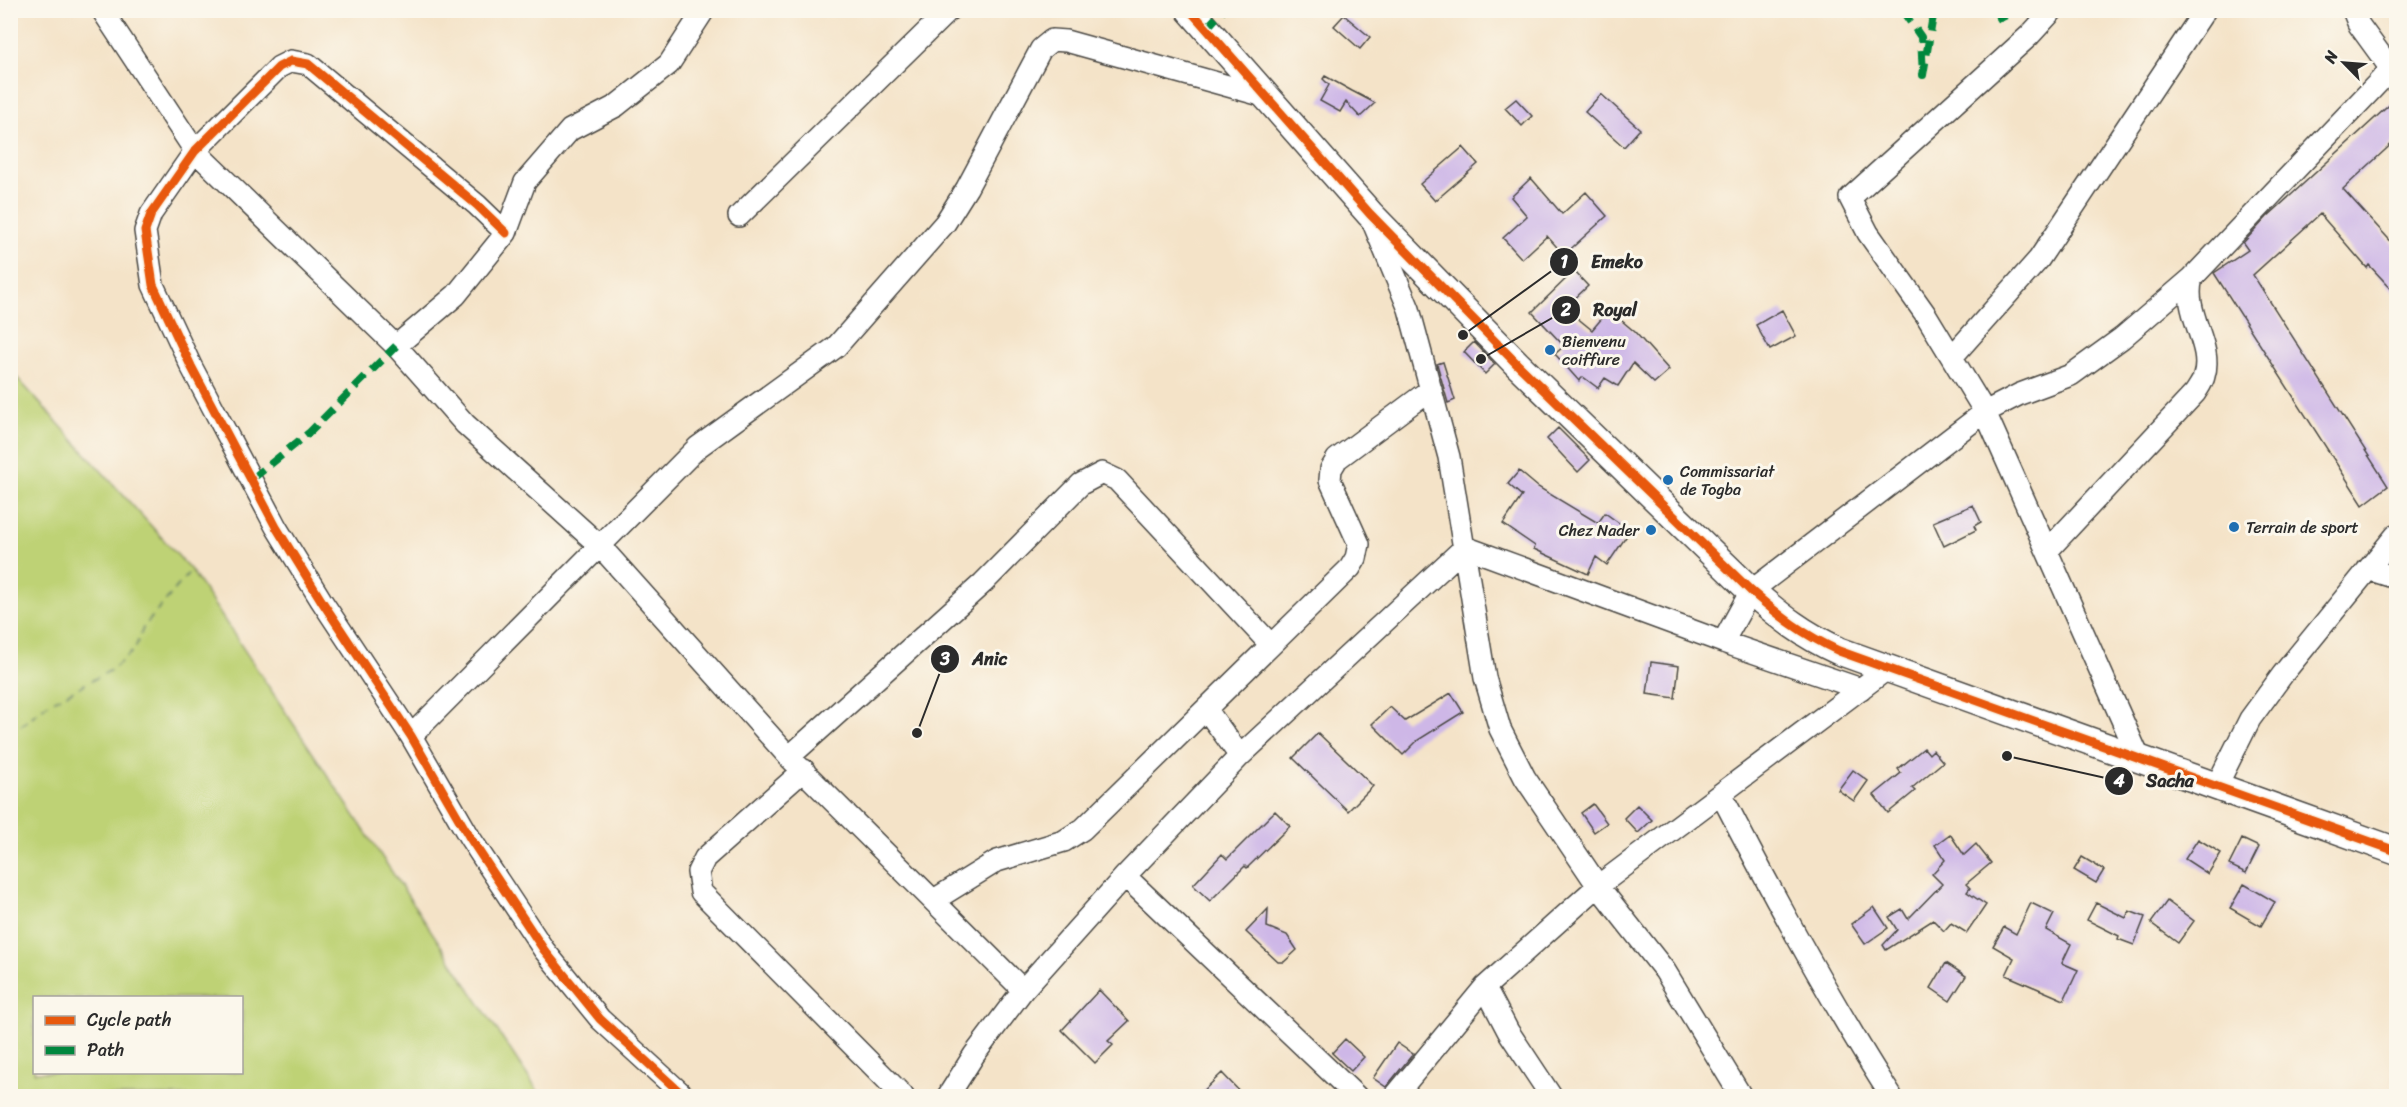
<svg xmlns="http://www.w3.org/2000/svg" width="2407" height="1107" font-family="Sriracha,sans-serif">
<style>
.green{fill:#bed275;stroke:#747e50;stroke-width:1.5;fill-rule:evenodd}
.lines{fill:none;stroke-linecap:round;stroke-linejoin:round}
.ferry{stroke:#3d5962;stroke-width:1.5;stroke-dasharray:8 6;stroke-linecap:butt}
.building{fill:#ceb7e7}
.minor-casing{stroke:#494743;stroke-width:24}
.tertiary-casing{stroke:#494743;stroke-width:30}
.minor{stroke:#fff;stroke-width:21}
.tertiary{stroke:#fff;stroke-width:27}
.quiet{stroke:#00873e;stroke-width:8;stroke-dasharray:15 8;stroke-linecap:butt}
.cycleway-casing{stroke:#fbf7ec;stroke-width:13}
.cycleway{stroke:#e8590c;stroke-width:9}
.poi-dot{fill:#1f6fb2;stroke:#fbf7ec;stroke-width:2}
.labels{text-anchor:middle;dominant-baseline:central;stroke-width:6;stroke-linejoin:round;paint-order:stroke}
.poi-label{font-size:16px;fill:#2b2b2b;stroke:#fbf7ec;text-anchor:start}
.leader{fill:none;stroke:#2b2b2b;stroke-width:2}
.callout-dot{fill:#2b2b2b;stroke:#fbf7ec;stroke-width:2}
.mark-label{font-size:18px;text-anchor:middle;font-weight:bold;fill:#fff}
.callout-label{font-size:18px;text-anchor:middle;font-weight:bold;fill:#2b2b2b;stroke:#fbf7ec;stroke-width:6;stroke-linejoin:round;paint-order:stroke}
</style>
<rect width="100%" height="100%" fill="#fbf7ec"/>
<filter id="ink" filterUnits="userSpaceOnUse"><feTurbulence type="fractalNoise" baseFrequency=".0167" numOctaves="2"/><feDisplacementMap in="SourceGraphic" scale="12" xChannelSelector="R" yChannelSelector="G"/><feConvolveMatrix kernelMatrix="1 2 1 2 8 2 1 2 1" color-interpolation-filters="sRGB"/></filter>
<filter id="wash" filterUnits="userSpaceOnUse"><feTurbulence type="fractalNoise" baseFrequency=".008" numOctaves="4" result="noise"/><feDisplacementMap in="SourceGraphic" scale="24" xChannelSelector="R" yChannelSelector="G"/><feGaussianBlur stdDeviation="1.35" result="paint"/><feColorMatrix in="noise" values="0 0 0 0 0 0 0 0 0 0 0 0 0 0 0 0 0 1.4 0 .05"/><feComposite in="paint" operator="in"/></filter>
<g filter="url(#wash)">
<rect width="100%" height="100%" fill="#f4e3c8"/>
<path class="green" d="M10,370L191,570L541,1096H11ZM34,998H242V1072H34Z"/>
<g class="lines">
<path class="ferry" d="M10,735L46,705L113,669L135,649L143,628L191,570"/>
</g>
<g id="blocks">
<path class="building" d="M1344,15L1370,37L1360,49L1334,26Z
M1325,76L1352,91L1375,103L1360,117L1346,102L1340,112L1320,101L1329,85L1323,79Z
M1601,94L1640,129L1624,147L1585,112Z
M2397,98V139L2343,189L2397,248V295L2369,265L2367,268L2320,214L2253,275L2388,486L2363,505L2214,273L2248,250L2243,243L2267,217Z
M1516,99L1532,116L1522,126L1505,108Z
M1463,147L1478,164L1435,201L1420,184Z
M1531,178L1562,214L1586,192L1607,216L1564,255L1547,236L1522,259L1503,238L1527,216L1511,197Z
M1574,271L1588,286L1565,308L1592,330L1609,310L1635,332L1669,370L1654,383L1633,363L1618,386L1605,378L1598,388L1583,377L1579,381L1555,354L1564,346L1532,312Z
M1782,310L1796,336L1770,350L1756,325Z
M1474,342L1495,364L1485,374L1464,352Z
M1443,362L1455,400L1448,403L1437,364Z
M1558,428L1590,460L1578,472L1547,439Z
M1519,471L1538,487L1598,523L1605,513L1630,531L1607,565L1596,557L1588,574L1534,549L1535,546L1503,524L1522,496L1508,484Z
M1973,505L1981,522L1974,526L1976,530L1944,546L1933,522Z
M1651,662L1679,666L1675,698L1647,694Z
M1451,693L1463,712L1418,740L1403,755L1372,724L1390,707L1405,721Z
M1318,733L1373,786L1348,811L1293,758Z
M1924,748L1929,754L1933,750L1943,762L1912,788L1915,791L1888,813L1874,795L1901,773L1898,769Z
M1853,770L1868,781L1854,801L1838,790Z
M1593,804L1607,823L1594,832L1581,813Z
M1637,805L1652,820L1638,833L1624,818Z
M1275,811L1290,826L1247,868L1245,866L1210,901L1193,885L1222,854L1227,859Z
M1950,834L1964,855L1976,844L1991,863L1966,884L1970,888L1967,892L1986,905L1967,933L1951,923L1944,931L1933,920L1886,950L1883,945L1897,930L1889,917L1902,909L1908,919L1942,884L1932,874L1945,860L1935,845Z
M2198,839L2221,853L2208,874L2185,859Z
M2242,839L2259,847L2246,873L2229,865Z
M2082,857L2104,870L2096,883L2074,870Z
M2244,884L2275,902L2261,926L2230,908Z
M2167,901L2194,921L2178,943L2151,923Z
M2031,903L2054,914L2046,930L2071,944L2062,963L2078,970L2064,1000L2006,975L2014,958L1993,946L2004,927L2016,934Z
M2096,903L2126,918L2129,911L2145,917L2134,945L2118,939L2119,936L2087,920Z
M1874,907L1888,928L1865,944L1851,924Z
M1268,909L1267,927L1287,935L1297,950L1284,962H1278L1246,932Z
M1946,963L1966,976L1950,1001L1931,988Z
M1099,990L1129,1021L1108,1041L1113,1045L1095,1063L1062,1030Z
M1345,1039L1364,1057L1351,1071L1332,1053Z
M1397,1043L1413,1054L1386,1087L1373,1078Z
M1222,1073L1244,1096H1198Z"/>
</g>
</g>
<g filter="url(#ink)">
<use href="#blocks" fill-opacity="0" stroke="#494743" stroke-width="1.5"/>
<g class="lines">
<defs>
<path id="minor" d="M102,10L195,151L396,346L465,424L600,546L789,757L1023,990
M2053,10L2030,35L1850,198L1868,233L1926,315L1985,412L2140,760
M2353,10L2359,25L2391,69
M739,216L949,10
M1372,220L1409,309L1449,457L1485,678L1500,729L1525,778L1598,886L1665,971L1741,1096
M506,233L477,205L308,64L291,61L279,67L195,151L151,214L145,231L153,285L191,366L276,527L321,600L411,736L470,838L544,950L600,1019L684,1096
M396,346L456,295L506,233L525,182L570,130L616,106L669,64L704,10
M1952,357L2039,259L2205,10
M2047,551L2195,393C2198,388 2203,382 2204,376C2214,345 2182,313 2192,278L2396,64
M2368,569L2396,578
M1723,642L1751,591L1985,412L2020,394L2071,375L2122,338L2192,278
M1206,709L1240,756
M411,736L698,447L836,347L945,223L967,188L1041,49L1052,40L1066,41L1264,96
M789,757L983,583L1081,484L1102,473L1117,480L1271,645
M804,770L705,858L698,872L701,892L903,1096
M2216,787L2250,719L2283,674L2396,535
M1721,794C1774,897 1829,999 1891,1096
M1125,876L1356,1096
M934,900L997,861L1064,841L1083,829L1350,568L1356,558L1359,544L1330,480L1331,469L1337,459L1431,389
M1485,987L1508,1031L1551,1096
M948,1096L974,1055L1023,990L1125,876L1240,756L1465,547L1723,642L1861,689
M1395,1096L1485,987L1598,886L1887,669"/>
<path id="tertiary" d="M1190,10L1370,214L1517,364L1751,591C1781,617 1802,634 1839,651L2396,851"/>
</defs>
<use href="#minor" class="minor-casing"/>
<use href="#tertiary" class="tertiary-casing"/>
<use href="#minor" class="minor"/>
<use href="#tertiary" class="tertiary"/>
<path class="quiet" d="M1902,10L1921,37L1923,75L1934,10
M1997,10L2000,18L2018,10
M1206,29L1223,10
M252,479L310,432L396,346"/>
<defs>
<path id="cycleway" d="M1190,10L1370,214L1517,364L1751,591C1781,617 1802,634 1839,651L2396,851
M506,233L477,205L308,64L291,61L279,67L195,151L151,214L145,231L153,285L191,366L276,527L321,600L411,736L470,838L544,950L600,1019L684,1096"/>
</defs>
<use href="#cycleway" class="cycleway-casing"/>
<use href="#cycleway" class="cycleway"/>
</g>
</g>
<g class="poi-dot">
<circle cx="1550" cy="350" r="6"/>
<circle cx="1668" cy="480" r="6"/>
<circle cx="2234" cy="527" r="6"/>
<circle cx="1651" cy="530" r="6"/>
</g>
<g class="labels">
<g class="poi-label">
<text x="1562" y="341">Bienvenu<tspan x="1562" dy="18">coiffure</tspan></text>
<text x="1680" y="471">Commissariat<tspan x="1680" dy="18">de Togba</tspan></text>
<text x="2246" y="527">Terrain de sport</text>
<text x="1639" y="530" text-anchor="end">Chez Nader</text>
</g>
</g>
<path class="leader" d="M1463 335L1564 262M1481 359L1566 310M917 733L945 659M2007 756L2119 781"/>
<g class="callout-dot">
<circle cx="1463" cy="335" r="6"/>
<circle cx="1481" cy="359" r="6"/>
<circle cx="917" cy="733" r="6"/>
<circle cx="2007" cy="756" r="6"/>
<circle cx="1564" cy="262" r="15"/>
<circle cx="1566" cy="310" r="15"/>
<circle cx="945" cy="659" r="15"/>
<circle cx="2119" cy="781" r="15"/>
</g>
<g class="mark-label">
<text x="1564" y="268">1</text>
<text x="1566" y="316">2</text>
<text x="945" y="665">3</text>
<text x="2119" y="787">4</text>
</g>
<g class="callout-label">
<text x="1617" y="268">Emeko</text>
<text x="1615" y="316">Royal</text>
<text x="990" y="665">Anic</text>
<text x="2170" y="787">Sacha</text>
</g>
<rect width="2407" height="1107" fill="none" stroke="#fbf7ec" stroke-width="36"/>
<rect x="33" y="996" width="210" height="78" fill="#fbf7ec" stroke="#a8a59f" stroke-width="1.5"/>
<rect x="45" y="1016" width="30" height="9" fill="#e8590c" stroke="#a8a59f" stroke-width="1.5"/>
<text x="87" y="1026" font-size="18" fill="#2b2b2b">Cycle path</text>
<rect x="45" y="1046" width="30" height="9" fill="#00873e" stroke="#a8a59f" stroke-width="1.5"/>
<text x="87" y="1056" font-size="18" fill="#2b2b2b">Path</text>
<g transform="translate(2344 63) rotate(295)" stroke="#fbf7ec" stroke-width="4.5" paint-order="stroke">
<path d="M0-4.5L10 22L0 15L-10 22Z" fill="#2b2b2b"/>
<text y="-9" font-size="16" font-weight="bold" text-anchor="middle" fill="#2b2b2b">N</text>
</g>
</svg>
